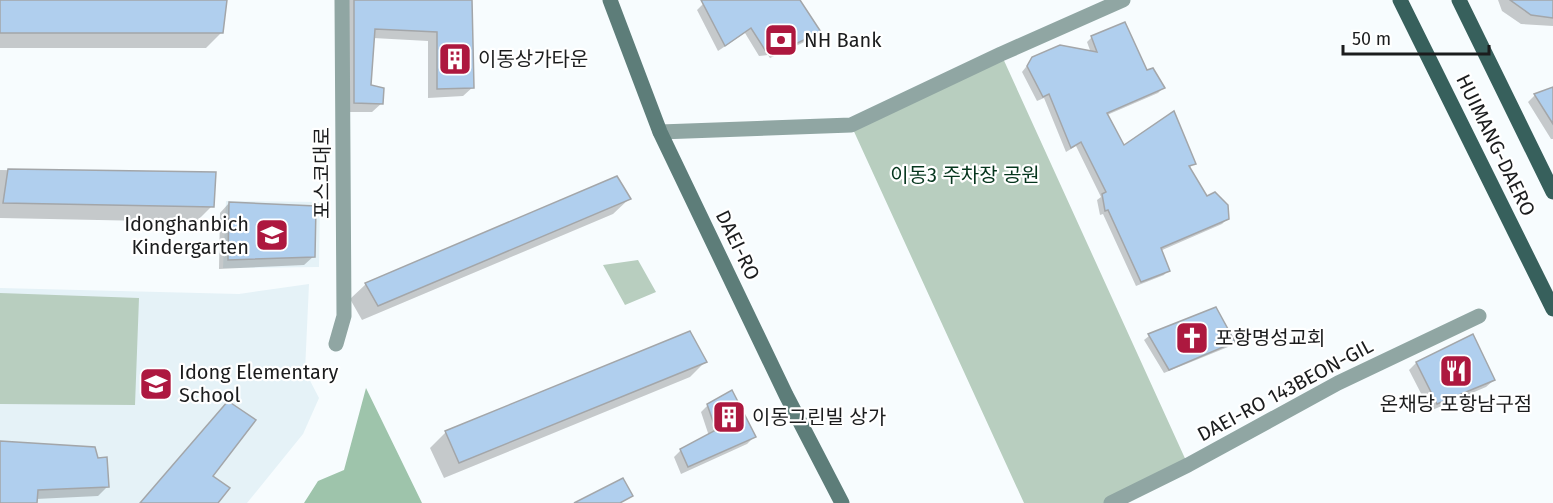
<svg xmlns="http://www.w3.org/2000/svg" width="1553" height="503" font-family="'Fira Sans','Noto Sans KR',sans-serif">
<style>
.built{fill:#e5f2f7}
.green{fill:#b8cebf}
.forest{fill:#9ec4ab}
.shadow{fill:#0003}
.building{fill:#b0cfee;stroke:#a3a6a9;stroke-width:1.5}
.lines{fill:none;stroke-linecap:round;stroke-linejoin:round}
.street{stroke:#90a6a3;stroke-width:15}
.secondary{stroke:#5d7d79;stroke-width:15}
.primary{stroke:#37605c;stroke-width:15}
.labels{text-anchor:middle;dominant-baseline:central;stroke-width:4.5;stroke-linejoin:round;paint-order:stroke}
.poi-label{font-size:20px;fill:#1b1c1d;stroke:#fff;text-anchor:start}
.street-label{font-size:20px;fill:#1b1c1d;stroke:#fff}
.park-label{font-size:20px;fill:#05361d;stroke:#fff}
</style>
<rect width="100%" height="100%" fill="#f7fcfe"/>
<path class="built" d="M226,201L320,202L319,267L223,268Z
M309,284L305,371L319,398L303,434L247,503H0V288L239,294Z"/>
<path class="green" d="M1001,54L1188,465L1111,503H1024L851,125Z
M638,260L656,292L625,305L603,265Z
M0,293L139,298L135,405L0,404Z"/>
<path class="forest" d="M366,388L422,503H304L318,481L344,470Z"/>
<path class="shadow" d="M0,0H225L222,32L206,48H0Z
M345,0H471L473,87L463,96L428,98V41L373,38L370,86L382,103L372,112H345Z
M712,0H801L800,1L819,32L813,38L770,58L768,55L759,56L745,33L718,51L697,10L703,4Z
M1498,0H1553V26L1521,24L1502,11Z
M1092,37L1146,72L1163,88L1158,93L1107,115L1123,147L1194,163L1189,168L1206,198L1227,219L1222,224L1160,251L1168,270L1164,275L1136,286L1103,214L1100,215L1097,200L1101,197L1076,146L1066,152L1044,98L1037,101L1022,72L1033,58L1091,53L1087,42Z
M1553,89V139H1551L1528,102L1535,95Z
M0,170L214,173L212,206L196,222L0,218Z
M629,199L613,214L362,320L350,299L366,284Z
M229,203L314,256L304,265L219,269L220,213Z
M1149,336L1233,342L1228,347L1164,373L1144,340Z
M1473,336L1494,380L1486,387L1430,411L1409,370L1416,363Z
M706,361L690,377L444,478L430,448L446,432Z
M708,405L754,437L747,444L681,474L674,457L681,450L709,436L701,412Z
M0,443L107,487L98,496L36,499L35,503H0Z"/>
<path class="building" d="M0,0H227L223,33H0Z
M354,0H472L474,88L437,89V32L375,29L371,85L384,88L383,104L354,103Z
M701,0H800L821,32L776,53L774,49L765,50L751,28L725,46Z
M1510,0H1553V18L1531,15Z
M1125,22L1147,70L1153,68L1165,88L1107,113L1124,145L1174,111L1196,164L1189,166L1207,196L1215,192L1228,205L1229,219L1161,248L1170,271L1141,282L1108,210L1105,211L1102,194L1106,192L1081,142L1071,148L1049,94L1043,97L1027,66L1032,57L1060,45L1097,52L1091,36Z
M1553,87V124L1534,94Z
M8,169L216,172L214,207L3,203Z
M617,176L631,199L378,306L365,283Z
M229,202L316,206L315,257L228,260Z
M1216,307L1235,342L1169,370L1148,334Z
M690,331L707,362L459,463L445,431Z
M1473,334L1495,380L1437,404L1416,362Z
M732,390L756,437L688,467L680,449L716,430L707,404Z
M228,401L256,420L213,476L230,488L218,503H140Z
M0,441L95,447L98,458L107,457L109,487L38,490L37,503H0Z
M623,478L633,496L620,503H574Z"/>
<g class="lines">
<path class="street" d="M660,132L851,125L1001,54L1123,0
M336,344L344,316L342,0
M1111,503L1188,465L1338,383L1479,316"/>
<path class="secondary" d="M610,0L660,132L786,395L842,503"/>
<path class="primary" d="M1400,0L1553,309
M1459,0L1553,192"/>
</g>
<defs>
<symbol id="bank-square" viewBox="-11 -11 22 22"><rect x="-9" y="-9" width="18" height="18" rx="4" fill="#ad183f" stroke="#fff"/><path d="M-6-4H6V4H-6ZM0-2.3a2.3 2.3 0 1 0 0 4.6a2.3 2.3 0 1 0 0-4.6Z" fill="#fff"/></symbol>
<symbol id="building-square" viewBox="-11 -11 22 22"><rect x="-9" y="-9" width="18" height="18" rx="4" fill="#ad183f" stroke="#fff"/><path d="M-4-6H4V6H1V3H-1V6H-4ZM-2.5-4.3h1.7v1.8h-1.7ZM.8-4.3h1.7v1.8H.8ZM-2.5-1h1.7V.8h-1.7ZM.8-1h1.7V.8H.8Z" fill="#fff"/></symbol>
<symbol id="school-square" viewBox="-11 -11 22 22"><rect x="-9" y="-9" width="18" height="18" rx="4" fill="#ad183f" stroke="#fff"/><path d="M0-5L7-2L0 1L-7-2ZM-4 1L0 2.5L4 1V4Q0 6-4 4Z" fill="#fff"/></symbol>
<symbol id="church-square" viewBox="-11 -11 22 22"><rect x="-9" y="-9" width="18" height="18" rx="4" fill="#ad183f" stroke="#fff"/><path d="M-1.2-6h2.4v3.5h3.3v2.4h-3.3V6h-2.4V-.1h-3.3v-2.4h3.3Z" fill="#fff"/></symbol>
<symbol id="restaurant-square" viewBox="-11 -11 22 22"><rect x="-9" y="-9" width="18" height="18" rx="4" fill="#ad183f" stroke="#fff"/><path d="M-5-6h1v4h1v-4h1v4h1v-4h1v5L-1.5 .5V6h-2V.5L-5-1ZM5-6V6H3V1.5H1.5Q1.5-4 5-6Z" fill="#fff"/></symbol>
</defs>
<g fill-rule="evenodd">
<use href="#bank-square" x="762" y="21" width="38" height="38"/>
<use href="#building-square" x="436" y="40" width="38" height="38"/>
<use href="#school-square" x="253" y="216" width="38" height="38"/>
<use href="#church-square" x="1173" y="319" width="38" height="38"/>
<use href="#restaurant-square" x="1437" y="352" width="38" height="38"/>
<use href="#school-square" x="137" y="365" width="38" height="38"/>
<use href="#building-square" x="710" y="398" width="38" height="38"/>
</g>
<g class="labels">
<g class="poi-label">
<text x="804" y="40">NH Bank</text>
<text x="478" y="59">이동상가타운</text>
<text x="249" y="224" text-anchor="end">Idonghanbich<tspan x="249" dy="23">Kindergarten</tspan></text>
<text x="1215" y="338">포항명성교회</text>
<text x="179" y="372">Idong Elementary<tspan x="179" dy="23">School</tspan></text>
<text x="1456" y="404" text-anchor="middle">온채당 포항남구점</text>
<text x="752" y="417">이동그린빌 상가</text>
</g>
<g class="street-label">
<text transform="translate(1496 145) rotate(64)">HUIMANG-DAERO</text>
<text transform="translate(322 173) rotate(-90)">포스코대로</text>
<text transform="translate(738 245) rotate(64)">DAEI-RO</text>
<text transform="translate(1285 390) rotate(-28)">DAEI-RO 143BEON-GIL</text>
</g>
<g class="park-label">
<text x="965" y="175">이동3 주차장 공원</text>
</g>
</g>
<path d="M1343 45v9h146v-9" fill="none" stroke="#1b1c1d" stroke-width="3"/>
<text x="1352" y="45" font-size="18" fill="#1b1c1d" stroke="#ffffff" stroke-width="4.5" paint-order="stroke">50 m</text>
</svg>
